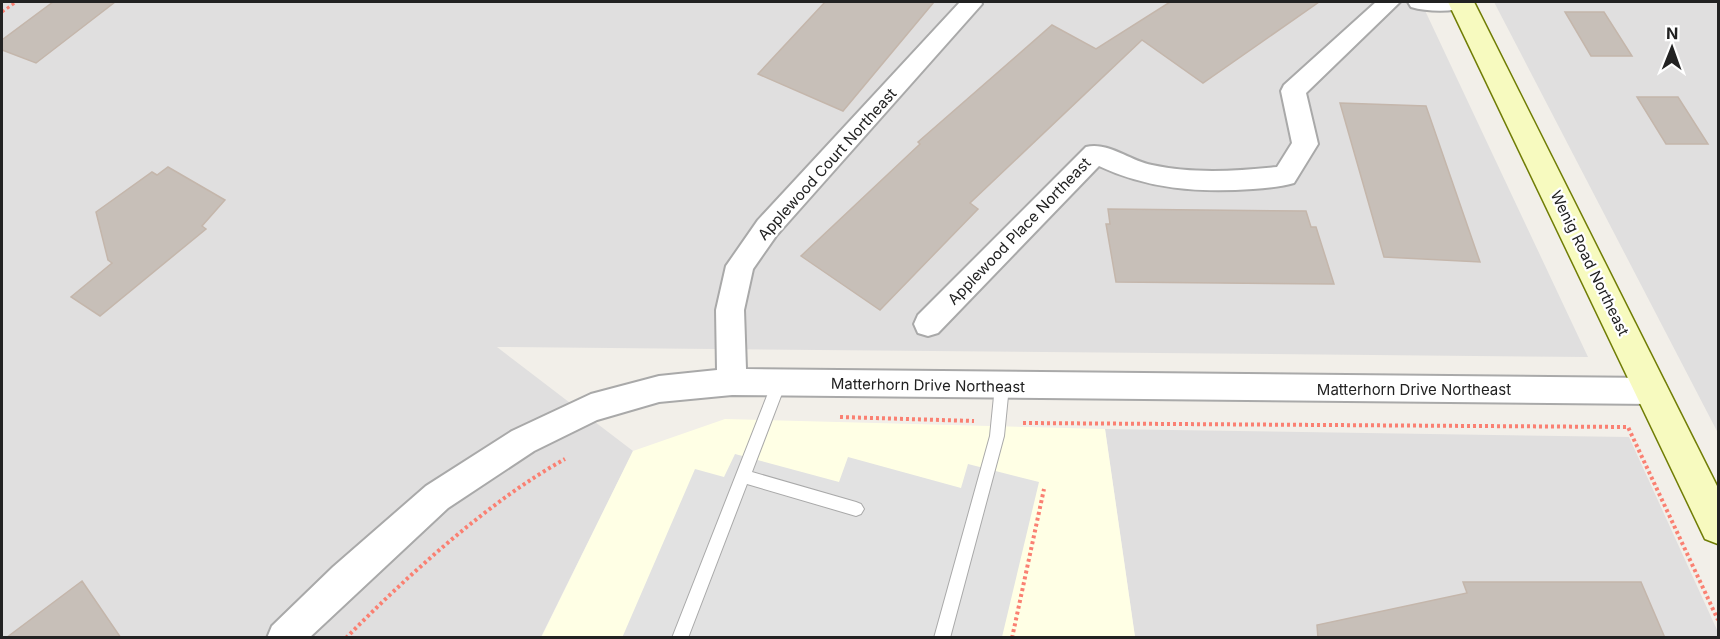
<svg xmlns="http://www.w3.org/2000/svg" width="1720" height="639" font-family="Inter,sans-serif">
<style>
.residential{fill:#e0dfdf}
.education{fill:#ffffe5}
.parking{fill:#e2e2e2}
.building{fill:#c7bfb8;stroke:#c4b6ab;stroke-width:1.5}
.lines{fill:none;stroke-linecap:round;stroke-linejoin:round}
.lane-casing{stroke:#a9a9a9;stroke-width:2}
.street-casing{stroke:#a9a9a9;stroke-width:4}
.secondary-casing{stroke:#707d05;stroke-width:3}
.path-far1{stroke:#fa8072;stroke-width:3;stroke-dasharray:3 3;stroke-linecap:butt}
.path{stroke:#fa8072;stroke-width:4;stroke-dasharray:3 3;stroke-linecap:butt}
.lane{fill:#fff;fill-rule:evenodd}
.street{fill:#fff;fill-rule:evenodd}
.secondary{fill:#f7fabf;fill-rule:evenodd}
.labels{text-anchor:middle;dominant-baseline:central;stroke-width:4.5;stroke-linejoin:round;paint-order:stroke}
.street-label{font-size:15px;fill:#222;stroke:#fff}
</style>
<rect width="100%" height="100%" fill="#f2efe9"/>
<path class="residential" d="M2,2H1421L1588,357L497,347L633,451L541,637H2Z
M1494,2H1718V433Z
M1105,429L1629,437L1718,632V637H1135Z"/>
<path class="education" d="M725,419L1105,429L1135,637L541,638L633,451Z"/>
<path class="parking" d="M735,454L839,482L848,457L961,488L968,464L1039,482L1002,637L622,638L695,469L724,477Z"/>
<path class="building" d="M53,2H115L36,63L2,50V40Z
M825,2H934L843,111L758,74Z
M1170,2H1319L1203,83L1142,40L970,203L978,209L880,310L801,256L920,144L918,142L1052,25L1096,49Z
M1565,12H1604L1632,56H1591Z
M1637,97H1678L1708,144H1666Z
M1340,103L1426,106L1480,262L1384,257Z
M168,167L225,200L202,226L206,229L100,316L71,297L112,263L108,260L96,212L152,172L157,175Z
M1108,209L1306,211L1311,227H1316L1334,284L1116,282L1106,224H1110Z
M82,581L121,638H6Z
M1463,582H1641L1665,638H1318L1317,625L1467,593Z"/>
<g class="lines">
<defs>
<path id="lane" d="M779,377L784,379L786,383L752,472L856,502L861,504L864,509L861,514L856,516L747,484L688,638H672L772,383L774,379Z
M1002,380L1007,382L1009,386L1004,436L950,638H934L990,436L995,386L997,382Z"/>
<path id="street" d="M960,2H981L982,4L776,236L753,269L744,310L746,369L1653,378L1664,382L1668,391L1664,400L1653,404L732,395L659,402L597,420L534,451L448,508L309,638H267L272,626L333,567L426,486L512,431L591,394L659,376L717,370L716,310L726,266L758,220Z
M1376,2H1400L1306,93L1318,144L1294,183C1281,187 1267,188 1253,189C1199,193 1148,189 1099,166L938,333L928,336L918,333L914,324L918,315L1086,147C1107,141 1131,161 1152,165C1193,174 1236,171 1277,167L1292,143L1281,91L1284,85Z
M1408,2H1472L1469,7C1452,12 1428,12 1411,7Z"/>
<path id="secondary" d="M1448,2H1474L1718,488V544L1705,539Z"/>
</defs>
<use href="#lane" class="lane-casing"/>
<use href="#street" class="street-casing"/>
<use href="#secondary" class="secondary-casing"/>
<path class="path-far1" d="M2,12L16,2"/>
<path class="path" d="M840,417L974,421
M1023,423L1628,427L1718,620
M346,638C407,576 489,501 565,459
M1012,638L1044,489"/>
<use href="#lane" class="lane"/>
<use href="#street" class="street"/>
<use href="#secondary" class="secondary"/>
</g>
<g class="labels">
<g class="street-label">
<text transform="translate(827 164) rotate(-48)">Applewood Court Northeast</text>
<text transform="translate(1019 231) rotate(-46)">Applewood Place Northeast</text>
<text transform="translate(1590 263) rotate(64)">Wenig Road Northeast</text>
<text transform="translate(928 385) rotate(1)">Matterhorn Drive Northeast</text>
<text x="1414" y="389">Matterhorn Drive Northeast</text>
</g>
</g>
<rect width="1720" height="639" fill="none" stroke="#222222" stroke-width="6"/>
<g transform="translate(1672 48) rotate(1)" stroke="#ffffff" stroke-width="4.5" paint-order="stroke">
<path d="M0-4.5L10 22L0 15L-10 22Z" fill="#222222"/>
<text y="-9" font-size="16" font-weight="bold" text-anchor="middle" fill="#222222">N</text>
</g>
</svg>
